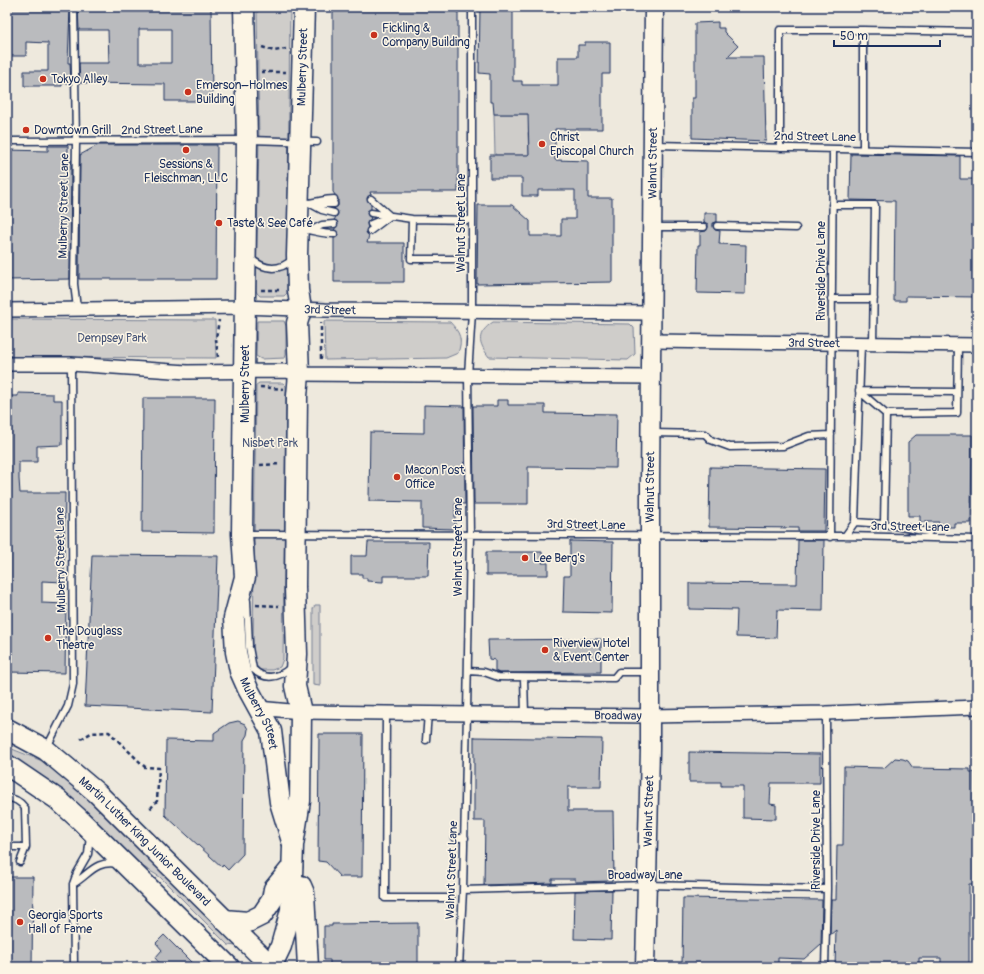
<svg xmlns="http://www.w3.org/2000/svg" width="984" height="974" font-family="Pangolin,sans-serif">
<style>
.green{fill:#cfcdca;stroke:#757e94}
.building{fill:#babbbe;stroke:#1b2f5e;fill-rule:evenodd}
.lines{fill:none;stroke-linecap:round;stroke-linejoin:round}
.lane-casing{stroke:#1b2f5e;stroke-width:9}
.street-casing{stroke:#1b2f5e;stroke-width:16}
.secondary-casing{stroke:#1b2f5e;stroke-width:21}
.primary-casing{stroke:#1b2f5e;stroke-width:23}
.path{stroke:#1b2f5e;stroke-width:2.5;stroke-dasharray:4 3;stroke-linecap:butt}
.lane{stroke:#fcf5e5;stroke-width:6}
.street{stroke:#fcf5e5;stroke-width:13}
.secondary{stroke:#fcf5e5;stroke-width:18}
.primary{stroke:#fcf5e5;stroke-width:20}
.poi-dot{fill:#c8321e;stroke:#fcf5e5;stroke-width:1.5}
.labels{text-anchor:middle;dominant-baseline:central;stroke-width:3;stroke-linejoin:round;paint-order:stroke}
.poi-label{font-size:12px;fill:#1b2f5e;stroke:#fcf5e5;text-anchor:start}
.street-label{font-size:12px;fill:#1b2f5e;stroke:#fcf5e5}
.park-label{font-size:12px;fill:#485679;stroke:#fcf5e5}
</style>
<rect width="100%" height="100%" fill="#eee9dd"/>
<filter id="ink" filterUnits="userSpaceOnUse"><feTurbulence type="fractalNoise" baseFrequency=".025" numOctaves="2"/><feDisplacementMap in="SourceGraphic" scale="8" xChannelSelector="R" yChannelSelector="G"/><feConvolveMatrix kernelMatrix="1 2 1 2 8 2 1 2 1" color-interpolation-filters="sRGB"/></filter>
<g filter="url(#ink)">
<path class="green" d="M257,7H290L287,293L284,296H260L257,293L256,290L259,141Z
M494,114H535L528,133L529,155H495Z
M7,319L215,320L216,358L7,357Z
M257,321H284L286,326V355L285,358L261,359L256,356Z
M324,321L450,322C460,333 463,339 458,353L446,358L325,360Z
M493,322L630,324L634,328L635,354L628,360L489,357C478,342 476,334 493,322Z
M259,383H283L286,386L283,659L280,667L272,670H260L255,664L253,648L256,385Z
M315,605H320V686L313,685V609Z
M7,747L50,764L67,776L237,944L236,946L228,945L160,877L132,860L51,783L7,754Z"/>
<path class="building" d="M7,7H70L68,63H70L71,83H62V86H24V71H48V43L26,42V56H7Z
M78,7H211L212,101H165V84L80,83L79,63H109L108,30H79ZM139,29H171V63H139Z
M333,7H458V192H370L371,195L367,198L371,205V209L367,213L371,218L367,223L368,227L366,232L369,235L367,243H404V282H334V238L338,234L334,230L338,224L334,220L338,214L334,208L338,206V199L333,192Z
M480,7H513V81H522V85H558V57H578V45H585V42H610V74H602V129H555V160L588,161V198H612V282L477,284L478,205H512L530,221V236H561V219H575V190H538V196H522V178H490V155H529L528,114H494L493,102H490V74L479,73Z
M718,22V28H724V32L738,46L727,57H764L766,141L692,138V98H695V23Z
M98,145H217L216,279H79L80,155Z
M48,146H68V162L71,160L70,279L7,280V150L48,151Z
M851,154L960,156V179H977L976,297L906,296V301H894L895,201L850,200Z
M704,213H717V222L713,223V226L715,230L720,231L719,244L746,245L745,294L697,293L698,245H700V232L706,231L708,227V224L704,222Z
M18,393L53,394V400H62V445L37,446V462H19V479L20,493H65L64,582L42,581V603L66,604L65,673L7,672V396H18Z
M143,398H215L214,533L142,532Z
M497,400H508V405H545V413L617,414L616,468L528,467V504H474L473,406H497Z
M424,405L464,406L465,504H455V529L422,528V502L369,501L370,432L424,433Z
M916,435H972L971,523H954V527H939V522H920V516H908V442Z
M710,467L825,469L824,531H798V528L709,527Z
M798,540H824L823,611L777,610L776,638L736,637L737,610L689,609V583L797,584Z
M570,541L613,542L612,613L563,612L564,576H570Z
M368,542H429L428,576H383V582L367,581V578H362V574H351V556H367Z
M486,552H542V563H548V575H486Z
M92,555L218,556L212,712L85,706Z
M601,639V672L499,673L495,671V660L489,659L488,640Z
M238,721L245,724L248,729L247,735L244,740L243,854L228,870L223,865L222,867L165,815L166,740L214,741V733L229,723Z
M319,734H363L362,877H340L326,862L318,861Z
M474,737L602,739L601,787H568V811H613L614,879H612V881L575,882V879H552V883L484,885L485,821H474Z
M689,752L820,754V783H771L770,804L776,805V819L743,818V786H721V782H689Z
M895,758L903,759L908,761L913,768L970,769V772H975L977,884H969V967H941V958H919V967H835L836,930L830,935L831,900H836L837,845H843L844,767L884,768Z
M7,877H33L32,967H7Z
M612,890L611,940L574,939L575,891Z
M683,898L822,900L821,944L804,959L778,958V966H682Z
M418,923V967H330V960H324V926H332V924Z
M164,935L196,967H163L155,958L162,950L156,943Z"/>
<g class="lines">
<defs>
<path id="lane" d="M74,7L76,142L74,284L77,308
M863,30L977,32
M7,141L247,140L317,142
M655,145L977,152
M780,148V30H863V149
M371,199L390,216
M301,203C313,204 322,199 334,199
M311,204L322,210L334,213
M314,204H334
M832,205H875L873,344
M371,213L412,219L472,220
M412,219L411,259H472
M371,224L383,219
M717,226L796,228
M653,227H704
M300,229C312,230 322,234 334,234
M312,230L322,225L334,224
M370,231L390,216
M250,258C264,270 279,272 293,259
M831,299H874
M859,391L956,392
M859,391L886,414
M652,433L705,434L711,440L730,447L783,446L809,436L831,435
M855,522L884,524L929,532
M884,524L886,414L957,413L958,345
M245,534L845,536L977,539
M845,536L855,522L861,344
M830,537L833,149
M247,601L249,647L253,669C265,681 279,678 291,667
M468,671L484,672L498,677L614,678L619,672H648
M524,678L525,714
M386,713L385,898H451
M426,740L428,713
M47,747L68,706L73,684L71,364
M7,798C15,798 20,801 25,808L26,847L20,862
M455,838H465
M7,847H26
M73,884C90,874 95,860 118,864
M463,890L647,885L827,889
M74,967L73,884L77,873L88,854L90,835
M459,967L463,890L467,713L470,535L468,375L472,312V7
M825,967L827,889L826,713"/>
<g id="street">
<path id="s1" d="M7,310L245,307L325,310L652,313"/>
<path id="s2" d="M652,341L977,345"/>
<path d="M7,364H71L187,372L286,371L299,374L651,377"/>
<path id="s3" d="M258,708L301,712L649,716L826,713L977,707"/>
</g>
<g id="secondary">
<path id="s4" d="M645,967L650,749V484L654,7"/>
</g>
<g id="primary">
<path id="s5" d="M244,7L247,140L242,534L245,577L234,618L236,652L240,671L248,689L271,731L280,802L292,841"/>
<path id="s6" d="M7,729L46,750L97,793L272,967"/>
<path d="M7,765L57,799L78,818L229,967"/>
<path d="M301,886L304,893L308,967"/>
<path d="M224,920L248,922L262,915L272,900L274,889L292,867"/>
<path id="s7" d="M271,967L281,946L291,910L293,845L300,801L301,712L295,686L297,654L295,587L297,396L299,374L297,323L301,310L298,290L297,255L304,7"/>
</g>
</defs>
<use href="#lane" class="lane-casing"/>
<use href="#street" class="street-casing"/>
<use href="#secondary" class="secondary-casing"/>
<use href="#primary" class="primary-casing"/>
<path class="path" d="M262,47L274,51L286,49
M261,72H286
M261,290H282
M218,357L216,339L219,320
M321,359V322
M260,387L283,389
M260,465L281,464
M256,605L279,606
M81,739L91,733L109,732L145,767L159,768L157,801L150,809"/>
<use href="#lane" class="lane"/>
<use href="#street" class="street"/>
<use href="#secondary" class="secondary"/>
<use href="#primary" class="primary"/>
</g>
</g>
<g class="poi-dot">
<circle cx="374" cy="35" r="4"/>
<circle cx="43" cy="79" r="4"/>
<circle cx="188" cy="92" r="4"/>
<circle cx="26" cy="130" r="4"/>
<circle cx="542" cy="144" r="4"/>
<circle cx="186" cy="150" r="4"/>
<circle cx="219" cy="223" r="4"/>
<circle cx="397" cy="477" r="4"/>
<circle cx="525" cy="558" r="4"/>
<circle cx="48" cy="638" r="4"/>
<circle cx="545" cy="650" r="4"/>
<circle cx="20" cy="922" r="4"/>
</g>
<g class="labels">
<g class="poi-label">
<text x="382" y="28">Fickling &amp;<tspan x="382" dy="14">Company Building</tspan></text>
<text x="51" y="79">Tokyo Alley</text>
<text x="196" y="85">Emerson–Holmes<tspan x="196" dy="14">Building</tspan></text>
<text x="34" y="130">Downtown Grill</text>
<text x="550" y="137">Christ<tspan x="550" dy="14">Episcopal Church</tspan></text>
<text x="186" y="164" text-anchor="middle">Sessions &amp;<tspan x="186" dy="14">Fleischman, LLC</tspan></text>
<text x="227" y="223">Taste &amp; See Café</text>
<text x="405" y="470">Macon Post<tspan x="405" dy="14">Office</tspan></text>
<text x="533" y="558">Lee Berg's</text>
<text x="56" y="631">The Douglass<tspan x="56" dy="14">Theatre</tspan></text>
<text x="553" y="643">Riverview Hotel<tspan x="553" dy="14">&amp; Event Center</tspan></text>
<text x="28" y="915">Georgia Sports<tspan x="28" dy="14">Hall of Fame</tspan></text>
</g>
<g class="street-label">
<text stroke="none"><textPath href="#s7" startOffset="906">Mulberry Street</textPath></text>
<text transform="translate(162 130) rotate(-1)">2nd Street Lane</text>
<text transform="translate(815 137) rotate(1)">2nd Street Lane</text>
<text stroke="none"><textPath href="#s4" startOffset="804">Walnut Street</textPath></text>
<text transform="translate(64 206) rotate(-89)">Mulberry Street Lane</text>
<text transform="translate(461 223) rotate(-90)">Walnut Street Lane</text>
<text transform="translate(821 271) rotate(-90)">Riverside Drive Lane</text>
<text stroke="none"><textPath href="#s1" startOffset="323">3rd Street</textPath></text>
<text stroke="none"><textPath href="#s2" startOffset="162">3rd Street</textPath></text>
<text transform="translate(245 384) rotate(-90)">Mulberry Street</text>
<text stroke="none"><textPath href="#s4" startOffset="480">Walnut Street</textPath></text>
<text transform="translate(586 525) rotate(1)">3rd Street Lane</text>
<text transform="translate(910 527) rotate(1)">3rd Street Lane</text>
<text transform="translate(458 547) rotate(-90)">Walnut Street Lane</text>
<text transform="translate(61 560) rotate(-91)">Mulberry Street Lane</text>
<text stroke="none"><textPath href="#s5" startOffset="713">Mulberry Street</textPath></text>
<text stroke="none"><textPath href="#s3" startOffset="360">Broadway</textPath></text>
<text stroke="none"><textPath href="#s4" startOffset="156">Walnut Street</textPath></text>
<text transform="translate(816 840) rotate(-90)">Riverside Drive Lane</text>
<text stroke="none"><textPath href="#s6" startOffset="179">Martin Luther King Junior Boulevard</textPath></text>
<text transform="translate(452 870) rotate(-88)">Walnut Street Lane</text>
<text x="645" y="875">Broadway Lane</text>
</g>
<g class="park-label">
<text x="112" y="338">Dempsey Park</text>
<text x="270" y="443">Nisbet Park</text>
</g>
</g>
<rect width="984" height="974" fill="none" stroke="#fcf5e5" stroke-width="24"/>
<rect x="12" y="12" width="960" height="950" fill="none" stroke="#1b2f5e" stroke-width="1.5" filter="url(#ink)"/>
<path d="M834 40v6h106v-6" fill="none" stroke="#1b2f5e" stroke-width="2"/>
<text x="840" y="40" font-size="12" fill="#1b2f5e" stroke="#fcf5e5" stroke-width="3" paint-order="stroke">50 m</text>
</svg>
